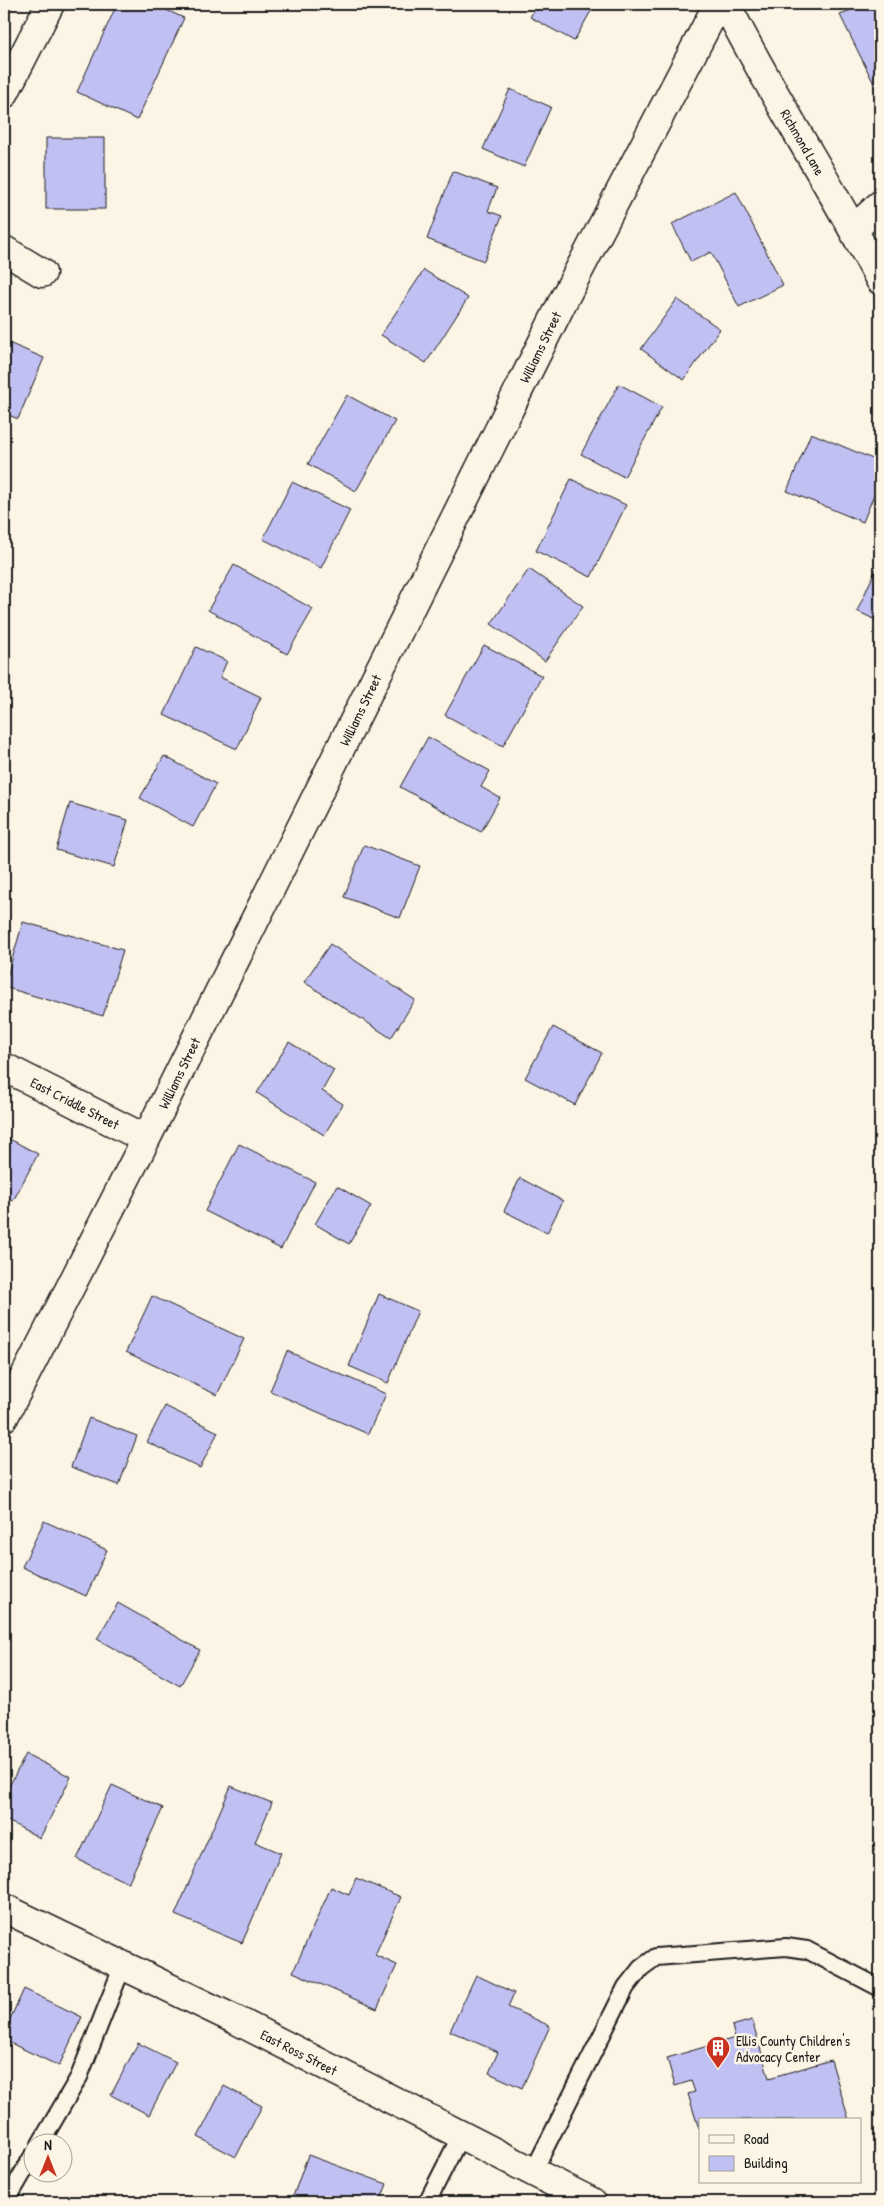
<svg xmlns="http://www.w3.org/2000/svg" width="884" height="2206" font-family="'Patrick Hand',sans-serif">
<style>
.building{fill:#c1c0f3;stroke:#1c1c1c}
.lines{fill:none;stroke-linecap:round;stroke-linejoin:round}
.service-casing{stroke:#1c1c1c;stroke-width:20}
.minor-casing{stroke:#1c1c1c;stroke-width:31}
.tertiary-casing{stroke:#1c1c1c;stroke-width:31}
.service{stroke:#fcf5e5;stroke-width:16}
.minor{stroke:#fcf5e5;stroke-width:28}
.tertiary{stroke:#fcf5e5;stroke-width:28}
.labels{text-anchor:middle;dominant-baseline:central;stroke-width:5;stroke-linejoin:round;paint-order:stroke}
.street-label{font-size:14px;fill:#1c1c1c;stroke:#fcf5e5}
.poi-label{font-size:14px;fill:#1c1c1c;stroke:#fcf5e5;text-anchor:start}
</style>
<rect width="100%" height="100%" fill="#fcf5e5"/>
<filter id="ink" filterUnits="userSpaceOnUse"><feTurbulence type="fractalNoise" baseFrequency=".02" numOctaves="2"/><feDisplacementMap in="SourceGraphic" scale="10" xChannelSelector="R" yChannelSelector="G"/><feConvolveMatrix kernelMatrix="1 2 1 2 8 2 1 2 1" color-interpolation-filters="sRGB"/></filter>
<g filter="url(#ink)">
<path class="building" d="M117,4H153L184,18L137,120L77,92Z
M538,4H595L574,41L530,17Z
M864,4H880V96L840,15Z
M510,89L551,107L524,167L483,149Z
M46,138H105V209H46Z
M453,171L497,188L488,211L502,216L484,261L427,239Z
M736,192L783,285L739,307L711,252L691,262L672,224Z
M424,270L468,298L426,363L381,335Z
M677,299L720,329L684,380L641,349Z
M4,341L44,358L18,419L4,413Z
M619,384L662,407L624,477L581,454Z
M347,395L395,421L356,491L308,464Z
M811,433L880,462V480L863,522L787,491Z
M571,479L626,505L591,577L536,551Z
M292,482L350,510L321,568L263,539Z
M880,560V622L857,611Z
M234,565L313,609L287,654L208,610Z
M529,569L583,606L545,661L491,624Z
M484,645L542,676L503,746L445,715Z
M196,647L227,661L220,677L261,697L237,749L164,715Z
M428,737L490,771L481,787L500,798L481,832L400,787Z
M164,756L216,784L193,827L140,798Z
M70,803L128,820L114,867L56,850Z
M364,845L420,866L400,918L344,897Z
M23,922L123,950L103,1016L4,987Z
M330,944L415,1000L391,1038L304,982Z
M553,1027L602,1053L575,1105L525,1078Z
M289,1042L334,1070L322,1091L343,1104L324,1135L257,1093Z
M4,1136L38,1154L13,1201L4,1196Z
M239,1144L315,1182L281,1249L205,1211Z
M520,1178L563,1201L547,1233L504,1211Z
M337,1186L371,1206L349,1244L315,1224Z
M379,1294L418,1311L388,1383L349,1366Z
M152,1296L244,1339L217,1395L126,1352Z
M287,1351L386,1394L368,1434L270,1391Z
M165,1406L218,1432L200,1468L147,1442Z
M89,1418L137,1436L119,1485L71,1467Z
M44,1521L107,1550L86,1596L22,1567Z
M118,1603L200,1650L180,1686L97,1639Z
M26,1754L71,1777L40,1838L4,1819V1796Z
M112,1785L163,1808L128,1883L77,1859Z
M231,1786L272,1803L255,1842L281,1853L242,1943L175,1915Z
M356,1878L401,1897L375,1955L397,1965L377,2009L293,1972L331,1887L349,1895Z
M476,1975L514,1993L508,2007L550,2026L522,2088L489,2073L498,2052L450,2031Z
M24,1989L82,2017L59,2066L4,2040V2032Z
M752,2020L769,2078L831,2060L849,2120H700V2128L699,2129L688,2094L695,2092L691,2081L675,2086L667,2058L735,2038L732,2026Z
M138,2043L176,2062L149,2115L111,2095Z
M224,2086L262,2106L236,2157L198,2137Z
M308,2155L387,2184L380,2202H291Z"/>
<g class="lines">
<defs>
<path id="service" d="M40,2144L79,2077L123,1965
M533,2172L626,1987L641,1968L656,1957L786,1947L807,1950L880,1988
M6,2202L32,2157
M427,2202L461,2135"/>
<path id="minor" d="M4,94L50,4
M854,229L880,205
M4,250L42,273
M4,1067L146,1139
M4,1417L146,1139L563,301L718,4"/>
<path id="tertiary" d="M726,4C773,98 832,186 880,280
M4,1908L238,2021L592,2202"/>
</defs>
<use href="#service" class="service-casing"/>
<use href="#minor" class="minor-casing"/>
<use href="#tertiary" class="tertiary-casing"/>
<use href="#service" class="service"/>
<use href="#minor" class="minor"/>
<use href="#tertiary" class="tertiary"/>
</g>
</g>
<defs>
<symbol id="building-pin" viewBox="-11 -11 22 30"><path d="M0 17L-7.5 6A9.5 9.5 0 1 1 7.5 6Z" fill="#c8321e" stroke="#fcf5e5"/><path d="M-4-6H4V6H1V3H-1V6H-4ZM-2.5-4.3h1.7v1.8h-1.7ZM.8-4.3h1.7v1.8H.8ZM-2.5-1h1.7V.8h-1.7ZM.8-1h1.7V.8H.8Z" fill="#fff"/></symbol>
</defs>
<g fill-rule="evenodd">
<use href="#building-pin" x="704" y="2034" width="28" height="38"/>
</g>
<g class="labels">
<g class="street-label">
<text transform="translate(803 142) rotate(60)">Richmond Lane</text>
<text transform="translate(540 347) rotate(-64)">Williams Street</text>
<text transform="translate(360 710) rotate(-64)">Williams Street</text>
<text transform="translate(179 1073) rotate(-64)">Williams Street</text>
<text transform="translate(75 1103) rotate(27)">East Criddle Street</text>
<text transform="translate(299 2052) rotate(27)">East Ross Street</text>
</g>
<g class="poi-label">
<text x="736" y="2040">Ellis County Children's<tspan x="736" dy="16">Advocacy Center</tspan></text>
</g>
</g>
<rect width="884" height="2206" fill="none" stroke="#fcf5e5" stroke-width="20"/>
<rect x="10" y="10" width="864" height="2186" fill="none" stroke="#1c1c1c" stroke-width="2" filter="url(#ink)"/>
<rect x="699" y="2118" width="162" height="65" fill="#fcf5e5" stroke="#a29e95"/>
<rect x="709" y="2135" width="25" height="8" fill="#fcf5e5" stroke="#a29e95"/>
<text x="744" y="2144" font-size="15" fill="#1c1c1c">Road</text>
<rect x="709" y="2156" width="25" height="15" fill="#c1c0f3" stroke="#a29e95"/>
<text x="744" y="2168" font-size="15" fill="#1c1c1c">Building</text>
<g transform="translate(48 2158)"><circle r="24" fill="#fcf5e5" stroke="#a29e95"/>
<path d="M0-4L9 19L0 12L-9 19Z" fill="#c8321e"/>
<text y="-8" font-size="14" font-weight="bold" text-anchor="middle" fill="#1c1c1c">N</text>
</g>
</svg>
